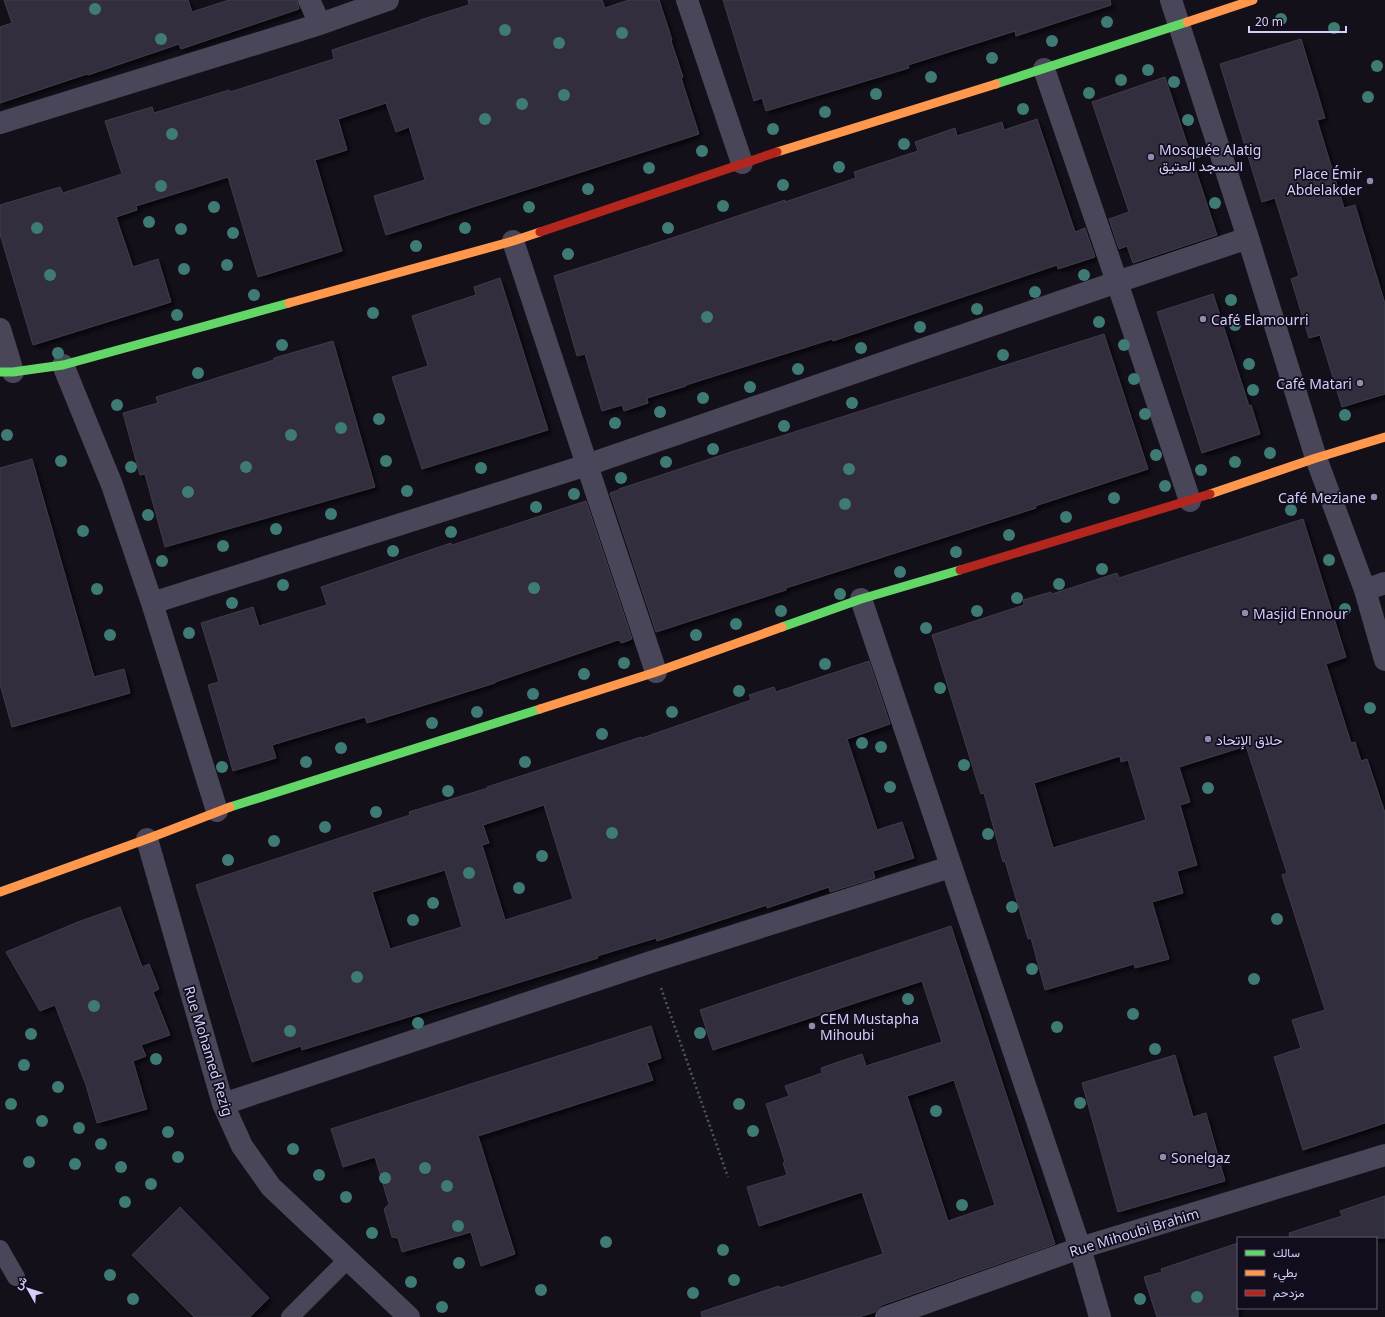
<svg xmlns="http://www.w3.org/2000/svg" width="1385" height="1317" font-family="'Noto Sans',Vazirmatn,sans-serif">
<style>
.building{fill:#312e3c;stroke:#403b4d;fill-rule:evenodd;filter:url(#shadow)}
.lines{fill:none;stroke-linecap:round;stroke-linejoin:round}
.path{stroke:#4d5764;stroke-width:2.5;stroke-dasharray:2 3;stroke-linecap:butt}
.lane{stroke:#494659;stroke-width:18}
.street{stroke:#494659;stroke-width:22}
.fast{stroke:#63d668;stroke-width:9}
.slow{stroke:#ff974d;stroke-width:9}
.jam{stroke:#b3261e;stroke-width:9}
.tree{fill:#3e7b75}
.poi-dot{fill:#928cac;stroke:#110d1d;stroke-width:1.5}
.labels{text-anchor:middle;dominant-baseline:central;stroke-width:3.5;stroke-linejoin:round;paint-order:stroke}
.poi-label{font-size:14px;fill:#d6cefa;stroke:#110d1d;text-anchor:start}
.street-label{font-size:14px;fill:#d6cefa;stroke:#110d1d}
</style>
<defs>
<filter id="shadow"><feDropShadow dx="3.5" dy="3.5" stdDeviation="2" flood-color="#0009"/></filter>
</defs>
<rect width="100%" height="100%" fill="#13101a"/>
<path class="building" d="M4,0H188L192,12L229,0H297L299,9L181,49L179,44L88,75L87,74L0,103V27L12,23Z
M468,0H602L605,8L629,0H659L672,40L671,41L683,77L681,78L699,134L386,235L374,196L425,180L409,127L396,132L386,103L338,119L347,150L315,160L342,251L258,277L228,177L136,206L137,210L116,217L133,267L158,259L171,302L33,345L0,234V205L60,187L63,193L122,174L105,121L152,107L154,113L229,90L230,92L334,59L332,50L420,21V20L469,5Z
M723,0H1110L1111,5L1016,36L1015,31L908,65L909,68L766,111L762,98L754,101Z
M1301,39L1325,118L1317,120L1344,208L1355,205L1385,304V394L1342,407L1320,335L1309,338L1291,279L1299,276L1275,198L1262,202L1220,64Z
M1165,77L1217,235L1133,263L1127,246L1119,249L1109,219L1129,212L1092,102Z
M1037,119L1075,232L1085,228L1095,257L1058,269L1057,265L833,341L832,339L686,385V386L647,398L648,403L624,411L622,405L602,411L585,354L577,356L554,276L672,238L785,200V202L856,178L854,172L918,151L915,142L955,128L957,136L1002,122L1004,130Z
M500,278L548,430L422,469L392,377L428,366L412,316L476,295L474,287Z
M1213,294L1249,406L1251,405L1260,434L1202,453L1157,312Z
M1104,334L1148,469L1035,506L1036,508L786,588V590L656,632L610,493L619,490V489L731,452Z
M333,341L375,487L165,547L145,474L140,475L123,413L158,403L156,397L274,360V358Z
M32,459L94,677L124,669L130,693L12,727L0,684V468Z
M586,501L632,639L622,643L618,640L495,682V683L367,723L365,717L272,745L276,758L233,771L208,685L219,682L201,623L253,607L259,626L327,605L321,587L451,543L452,545Z
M1303,519L1346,657L1326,664L1351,743L1355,742L1361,761L1367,759L1385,813V1123L1303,1150L1274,1057L1301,1048L1292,1020L1325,1010L1282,875L1287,873L1246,746L1179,767L1190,802L1180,805L1197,865L1177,871L1183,893L1152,902L1169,959L1135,968L1134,964L1045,990L1031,938L1028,939L1005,861L1003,862L984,793L981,794L932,635L1024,605L1023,600L1051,592L1052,594L1117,573L1119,578ZM1120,756L1121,762L1128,760L1146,820L1053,848L1034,783Z
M869,661L890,724L847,739L877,830L902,822L914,858L873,871L875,878L830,892L829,887L767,908V905L657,941L656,938L597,956L598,958L302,1050L301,1046L252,1062L196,885L410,815L409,812L488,788L487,787L641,737L642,738L751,700L749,695L774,687L776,692ZM544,805L573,899L505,920L482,845L489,843L483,825ZM445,870L462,927L390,949L372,892Z
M120,907L142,967L149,964L159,989L153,992L170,1035L141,1045L146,1056L133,1061L147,1109L97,1123L86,1085L55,1005L40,1011L6,952L78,922Z
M951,926L1055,1244L882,1305L877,1309L875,1312L859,1317H702L701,1312L779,1286L780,1288L883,1254L862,1192L759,1226L747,1187L787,1175L783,1163L785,1162L766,1104L789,1096L785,1086L822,1073L821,1068L862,1054L866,1066L942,1042L922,981L713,1050L700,1010ZM954,1080L995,1205L948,1221L907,1096Z
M651,1026L661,1058L647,1063L653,1080L478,1136L515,1254L481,1266L471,1232L402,1252L398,1238L392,1237L384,1209L389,1204L375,1157L343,1167L331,1129Z
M1175,1055L1193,1117L1206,1113L1225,1181L1118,1212L1082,1083Z
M1385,1196V1238H1290L1289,1233L1342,1216L1340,1211Z
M180,1207L269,1298L250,1317H194L132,1255Z
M1238,1243V1317H1157L1144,1277L1162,1272L1161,1269Z"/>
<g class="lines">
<path class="path" d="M661,988L728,1177"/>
<path class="lane" d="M0,1249L16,1277
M290,1317L348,1259"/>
<path class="street" d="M309,0L320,24
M687,0L742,163
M1171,0L1248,238L1316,458L1365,590L1385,660
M1044,69L1117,282L1190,501
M0,123L320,24L388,0
M513,241L587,465L656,672
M0,329L13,372
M63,365L112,485L152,603L217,811
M1365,590L1385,583
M861,599L1080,1248L1100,1317
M152,603L587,465L1117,282L1248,238
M147,839L223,1104L242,1146L271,1187L409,1317
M223,1104L651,962L950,867
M886,1317L1080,1248L1385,1155"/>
<path class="fast" d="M996,84L1187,22
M0,372H13L63,365L289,303
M782,627L861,599L960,570
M230,807L540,709"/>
<path class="slow" d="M1187,22L1253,0
M777,152L996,84
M289,303L513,241L540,232
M1210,494L1316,458L1385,437
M540,709L656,672L782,627
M0,892L147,839L230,807"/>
<path class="jam" d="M540,232L777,152
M960,570L1210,494"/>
</g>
<g class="tree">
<circle cx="95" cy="9" r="6"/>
<circle cx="1281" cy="19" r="6"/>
<circle cx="1107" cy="22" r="6"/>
<circle cx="1334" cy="28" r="6"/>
<circle cx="505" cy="30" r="6"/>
<circle cx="622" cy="33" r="6"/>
<circle cx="161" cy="39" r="6"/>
<circle cx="1052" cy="41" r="6"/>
<circle cx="559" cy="43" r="6"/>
<circle cx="992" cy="58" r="6"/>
<circle cx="1377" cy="66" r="6"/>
<circle cx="1148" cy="70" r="6"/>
<circle cx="931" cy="77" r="6"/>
<circle cx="1121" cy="80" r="6"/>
<circle cx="1174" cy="82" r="6"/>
<circle cx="1089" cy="93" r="6"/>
<circle cx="876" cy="94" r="6"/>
<circle cx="564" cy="95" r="6"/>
<circle cx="1368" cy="97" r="6"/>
<circle cx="522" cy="104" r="6"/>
<circle cx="1023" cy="109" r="6"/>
<circle cx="825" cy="112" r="6"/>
<circle cx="485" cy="119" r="6"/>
<circle cx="1188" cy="120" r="6"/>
<circle cx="773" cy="129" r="6"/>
<circle cx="172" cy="134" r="6"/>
<circle cx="904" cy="144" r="6"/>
<circle cx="702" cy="151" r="6"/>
<circle cx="1197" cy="152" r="6"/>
<circle cx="839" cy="167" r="6"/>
<circle cx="649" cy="168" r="6"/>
<circle cx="783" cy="185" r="6"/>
<circle cx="161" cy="186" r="6"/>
<circle cx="588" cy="189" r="6"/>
<circle cx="1215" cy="203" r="6"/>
<circle cx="723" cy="206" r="6"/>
<circle cx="214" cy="207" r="6"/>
<circle cx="529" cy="207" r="6"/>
<circle cx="149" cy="222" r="6"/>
<circle cx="37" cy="228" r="6"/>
<circle cx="465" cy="228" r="6"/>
<circle cx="668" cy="228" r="6"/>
<circle cx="181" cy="229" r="6"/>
<circle cx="233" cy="233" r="6"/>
<circle cx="416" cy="246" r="6"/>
<circle cx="568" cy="254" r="6"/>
<circle cx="227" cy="265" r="6"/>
<circle cx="184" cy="269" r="6"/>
<circle cx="50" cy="275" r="6"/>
<circle cx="1084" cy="275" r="6"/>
<circle cx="1035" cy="292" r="6"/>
<circle cx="254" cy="295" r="6"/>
<circle cx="1231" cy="300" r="6"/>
<circle cx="977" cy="309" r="6"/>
<circle cx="373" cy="313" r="6"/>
<circle cx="177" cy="315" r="6"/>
<circle cx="707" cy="317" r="6"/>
<circle cx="1099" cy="322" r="6"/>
<circle cx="1235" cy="325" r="6"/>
<circle cx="920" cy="327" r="6"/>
<circle cx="282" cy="345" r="6"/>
<circle cx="1124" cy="345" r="6"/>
<circle cx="861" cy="348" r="6"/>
<circle cx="58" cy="353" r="6"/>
<circle cx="1003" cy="355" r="6"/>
<circle cx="1249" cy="364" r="6"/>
<circle cx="798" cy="369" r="6"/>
<circle cx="198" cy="373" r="6"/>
<circle cx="1134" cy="379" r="6"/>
<circle cx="750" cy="387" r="6"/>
<circle cx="1253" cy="390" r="6"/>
<circle cx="703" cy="398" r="6"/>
<circle cx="852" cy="403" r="6"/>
<circle cx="117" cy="405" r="6"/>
<circle cx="660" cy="412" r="6"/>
<circle cx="1145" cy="414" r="6"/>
<circle cx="1345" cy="415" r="6"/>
<circle cx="379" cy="419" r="6"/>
<circle cx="615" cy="423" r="6"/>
<circle cx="784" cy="426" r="6"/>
<circle cx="341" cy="428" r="6"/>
<circle cx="7" cy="435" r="6"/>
<circle cx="291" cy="435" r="6"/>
<circle cx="713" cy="449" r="6"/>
<circle cx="1270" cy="453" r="6"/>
<circle cx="1156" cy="455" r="6"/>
<circle cx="61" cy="461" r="6"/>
<circle cx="386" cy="461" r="6"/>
<circle cx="666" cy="462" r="6"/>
<circle cx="1235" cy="462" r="6"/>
<circle cx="131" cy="467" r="6"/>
<circle cx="246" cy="467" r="6"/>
<circle cx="481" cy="468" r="6"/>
<circle cx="849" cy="469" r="6"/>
<circle cx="1201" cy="470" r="6"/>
<circle cx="621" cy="478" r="6"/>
<circle cx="1165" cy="486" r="6"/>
<circle cx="407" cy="491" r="6"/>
<circle cx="188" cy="492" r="6"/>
<circle cx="574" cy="494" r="6"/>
<circle cx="1114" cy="498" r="6"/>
<circle cx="845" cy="504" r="6"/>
<circle cx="536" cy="507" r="6"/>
<circle cx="1291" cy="510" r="6"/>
<circle cx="331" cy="514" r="6"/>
<circle cx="148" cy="515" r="6"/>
<circle cx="1066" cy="517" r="6"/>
<circle cx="276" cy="529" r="6"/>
<circle cx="83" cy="531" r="6"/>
<circle cx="451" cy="532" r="6"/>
<circle cx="1009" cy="535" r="6"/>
<circle cx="223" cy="546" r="6"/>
<circle cx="393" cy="551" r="6"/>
<circle cx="956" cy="552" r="6"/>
<circle cx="1329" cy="560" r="6"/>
<circle cx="162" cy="561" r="6"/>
<circle cx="1102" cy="569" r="6"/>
<circle cx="900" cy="572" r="6"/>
<circle cx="1059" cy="584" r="6"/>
<circle cx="283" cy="585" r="6"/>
<circle cx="534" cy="588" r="6"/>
<circle cx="97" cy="589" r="6"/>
<circle cx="840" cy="594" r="6"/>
<circle cx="1017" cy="598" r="6"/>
<circle cx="232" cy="603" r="6"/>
<circle cx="1345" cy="609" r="6"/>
<circle cx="781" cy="611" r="6"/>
<circle cx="977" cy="611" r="6"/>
<circle cx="736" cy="624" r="6"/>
<circle cx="926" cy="628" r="6"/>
<circle cx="189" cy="633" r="6"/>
<circle cx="110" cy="635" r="6"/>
<circle cx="696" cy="635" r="6"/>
<circle cx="624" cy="663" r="6"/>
<circle cx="825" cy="664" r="6"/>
<circle cx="584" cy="674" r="6"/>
<circle cx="940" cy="688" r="6"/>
<circle cx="739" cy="691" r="6"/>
<circle cx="533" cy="694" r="6"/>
<circle cx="1370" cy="708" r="6"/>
<circle cx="477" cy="712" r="6"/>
<circle cx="672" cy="712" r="6"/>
<circle cx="432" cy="723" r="6"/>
<circle cx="602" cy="734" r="6"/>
<circle cx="862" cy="743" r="6"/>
<circle cx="881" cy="747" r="6"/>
<circle cx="341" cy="748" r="6"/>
<circle cx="306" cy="762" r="6"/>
<circle cx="525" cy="762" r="6"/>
<circle cx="964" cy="765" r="6"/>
<circle cx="222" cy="767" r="6"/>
<circle cx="890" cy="787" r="6"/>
<circle cx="1208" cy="788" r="6"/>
<circle cx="448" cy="791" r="6"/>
<circle cx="376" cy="812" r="6"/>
<circle cx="325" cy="827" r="6"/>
<circle cx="612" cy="833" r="6"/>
<circle cx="988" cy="834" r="6"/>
<circle cx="274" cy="841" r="6"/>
<circle cx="542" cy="856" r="6"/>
<circle cx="228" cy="860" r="6"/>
<circle cx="469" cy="873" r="6"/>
<circle cx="519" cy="888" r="6"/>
<circle cx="433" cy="903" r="6"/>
<circle cx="1012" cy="907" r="6"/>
<circle cx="1277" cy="919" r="6"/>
<circle cx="413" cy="920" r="6"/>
<circle cx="1032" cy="969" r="6"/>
<circle cx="357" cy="977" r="6"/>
<circle cx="1254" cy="979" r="6"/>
<circle cx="908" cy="999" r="6"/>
<circle cx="94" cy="1006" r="6"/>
<circle cx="1133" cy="1014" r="6"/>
<circle cx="418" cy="1023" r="6"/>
<circle cx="1057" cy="1027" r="6"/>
<circle cx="290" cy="1031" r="6"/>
<circle cx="700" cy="1033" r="6"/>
<circle cx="31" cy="1034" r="6"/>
<circle cx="1155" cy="1049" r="6"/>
<circle cx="156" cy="1059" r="6"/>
<circle cx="24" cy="1065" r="6"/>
<circle cx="58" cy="1087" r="6"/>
<circle cx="1080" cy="1103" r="6"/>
<circle cx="11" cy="1104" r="6"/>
<circle cx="739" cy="1104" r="6"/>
<circle cx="936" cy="1111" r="6"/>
<circle cx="42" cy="1121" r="6"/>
<circle cx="79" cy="1128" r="6"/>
<circle cx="753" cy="1131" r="6"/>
<circle cx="168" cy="1132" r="6"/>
<circle cx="101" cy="1144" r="6"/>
<circle cx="293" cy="1149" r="6"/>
<circle cx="178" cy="1157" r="6"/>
<circle cx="29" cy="1162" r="6"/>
<circle cx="75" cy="1164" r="6"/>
<circle cx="121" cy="1167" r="6"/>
<circle cx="425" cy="1168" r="6"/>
<circle cx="319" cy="1175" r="6"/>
<circle cx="385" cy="1178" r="6"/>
<circle cx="151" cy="1184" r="6"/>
<circle cx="447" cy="1186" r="6"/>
<circle cx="346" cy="1197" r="6"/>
<circle cx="125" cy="1202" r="6"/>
<circle cx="962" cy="1205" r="6"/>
<circle cx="458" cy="1226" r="6"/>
<circle cx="372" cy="1233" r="6"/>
<circle cx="606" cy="1242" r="6"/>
<circle cx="723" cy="1250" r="6"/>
<circle cx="459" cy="1263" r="6"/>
<circle cx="110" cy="1275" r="6"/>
<circle cx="734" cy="1280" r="6"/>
<circle cx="411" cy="1282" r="6"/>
<circle cx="541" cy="1290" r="6"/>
<circle cx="693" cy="1293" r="6"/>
<circle cx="1197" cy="1297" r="6"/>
<circle cx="133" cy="1299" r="6"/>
<circle cx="1140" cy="1299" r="6"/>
<circle cx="442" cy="1307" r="6"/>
</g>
<g class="poi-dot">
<circle cx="1151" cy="157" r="4"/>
<circle cx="1370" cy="181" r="4"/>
<circle cx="1203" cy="319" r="4"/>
<circle cx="1360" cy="383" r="4"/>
<circle cx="1374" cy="497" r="4"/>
<circle cx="1245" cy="613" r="4"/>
<circle cx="1208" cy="739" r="4"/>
<circle cx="812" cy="1026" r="4"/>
<circle cx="1163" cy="1157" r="4"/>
</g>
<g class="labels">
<g class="poi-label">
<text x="1159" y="149">Mosquée Alatig<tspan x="1159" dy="16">المسجد العتيق</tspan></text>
<text x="1362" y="173" text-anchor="end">Place Émir<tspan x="1362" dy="16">Abdelakder</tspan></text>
<text x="1211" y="319">Café Elamourri</text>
<text x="1352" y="383" text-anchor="end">Café Matari</text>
<text x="1366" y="497" text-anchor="end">Café Meziane</text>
<text x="1253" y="613">Masjid Ennour</text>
<text x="1216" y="739">حلاق الإتحاد</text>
<text x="820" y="1018">CEM Mustapha<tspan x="820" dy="16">Mihoubi</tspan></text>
<text x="1171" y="1157">Sonelgaz</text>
</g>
<g class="street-label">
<text transform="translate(209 1051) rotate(73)">Rue Mohamed Rezig</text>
<text transform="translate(1134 1232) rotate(-17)">Rue Mihoubi Brahim</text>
</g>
</g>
<rect x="1237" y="1237" width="140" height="72" fill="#110d1d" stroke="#605a75"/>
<rect x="1245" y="1250" width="20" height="6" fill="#63d668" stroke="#605a75"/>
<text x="1273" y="1257" font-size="12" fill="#d6cefa">سالك</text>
<rect x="1245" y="1270" width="20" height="6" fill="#ff974d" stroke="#605a75"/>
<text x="1273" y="1277" font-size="12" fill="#d6cefa">بطيء</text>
<rect x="1245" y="1290" width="20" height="6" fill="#b3261e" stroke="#605a75"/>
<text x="1273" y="1297" font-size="12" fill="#d6cefa">مزدحم</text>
<g transform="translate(28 1289) rotate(309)" stroke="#110d1d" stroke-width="3" paint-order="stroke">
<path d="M0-3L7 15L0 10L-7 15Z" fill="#d6cefa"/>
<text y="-6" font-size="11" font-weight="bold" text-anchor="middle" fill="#d6cefa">ش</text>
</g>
<path d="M1249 26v6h97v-6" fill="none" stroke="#d6cefa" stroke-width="2"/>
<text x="1255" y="26" font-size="12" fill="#d6cefa" stroke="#110d1d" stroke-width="3" paint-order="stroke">20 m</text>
</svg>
